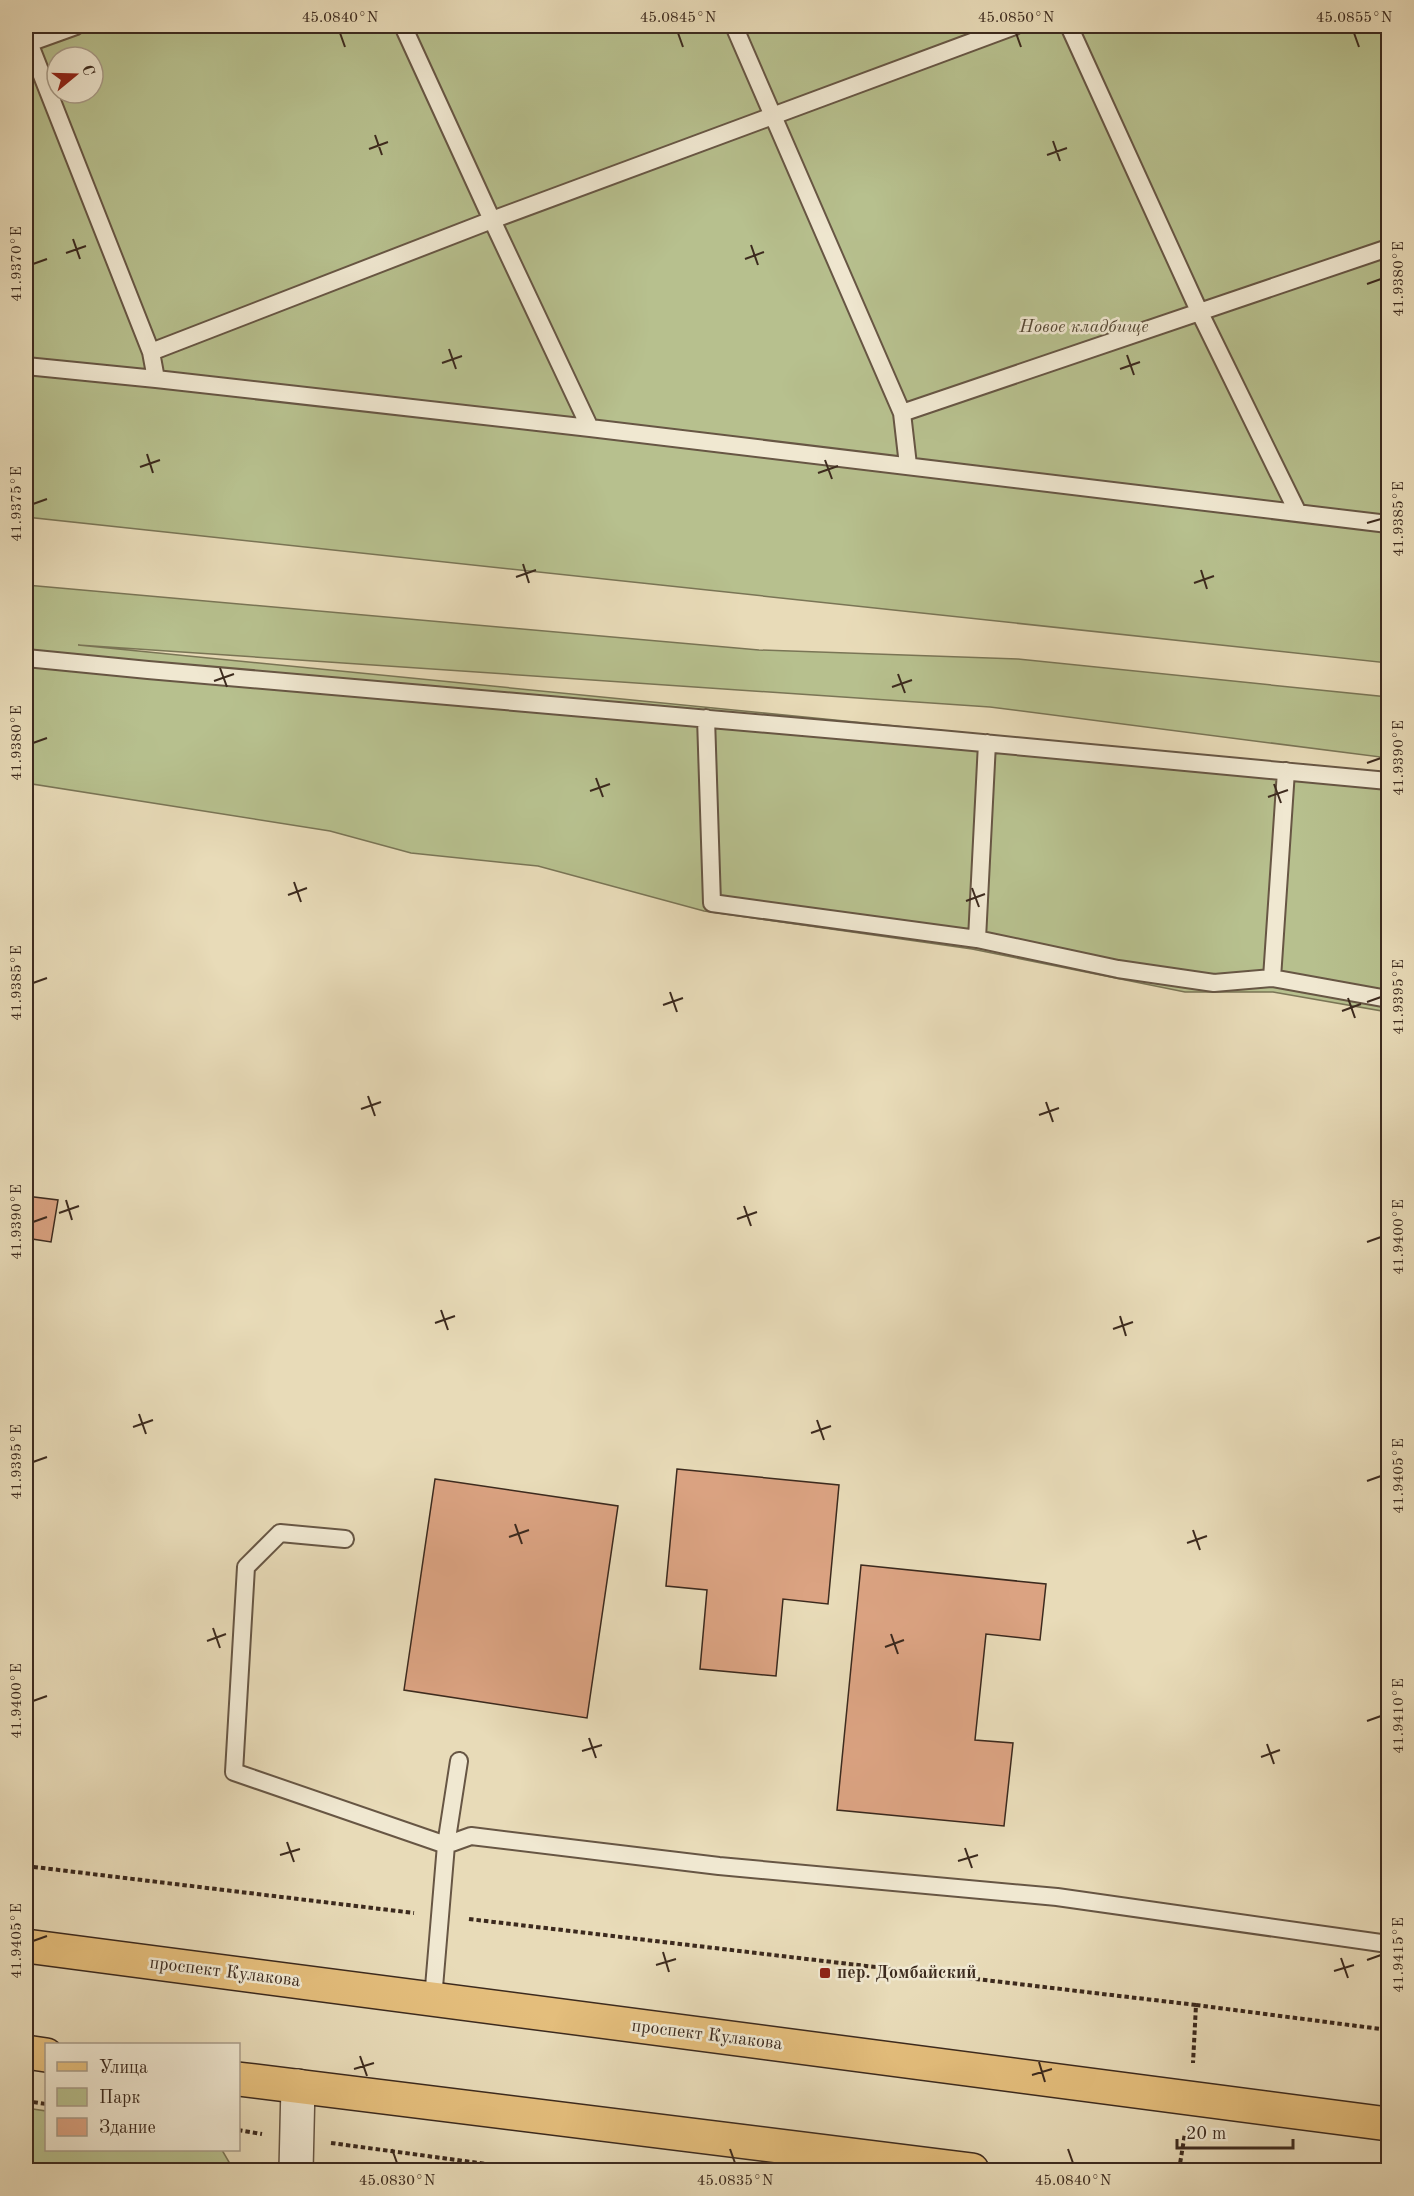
<svg xmlns="http://www.w3.org/2000/svg" width="1414" height="2196" font-family="'Old Standard TT',serif">
<style>
.green{fill:#b7c08e;stroke:#7a7556;stroke-width:1.5;fill-rule:evenodd}
.building{fill:#dba382;stroke:#3c2a1e;stroke-width:1.5}
.lines{fill:none;stroke-linecap:round;stroke-linejoin:round}
.service-casing{stroke:#675644;stroke-width:20}
.minor-casing{stroke:#675644;stroke-width:36}
.primary-casing{stroke:#3c2a1e;stroke-width:36}
.path{stroke:#3c2a1e;stroke-width:4;stroke-dasharray:4.5 3;stroke-linecap:butt}
.service{stroke:#f0e8d1;stroke-width:16}
.minor{stroke:#f0e8d1;stroke-width:33}
.primary{stroke:#e4be7c;stroke-width:33}
.ticks{fill:none;stroke:#3c2a1e;stroke-width:2}
.poi-dot{fill:#8f2418;stroke:#f0e8d1;stroke-width:2}
.labels{text-anchor:middle;dominant-baseline:central;stroke-width:5;stroke-linejoin:round;paint-order:stroke}
.park-label{font-size:18px;font-style:italic;fill:#554834;stroke:#f0e8d1}
.street-label{font-size:18px;fill:#3c2a1e;stroke:#f0e8d1}
.poi-label{font-size:18px;font-weight:bold;fill:#3c2a1e;stroke:#f0e8d1;text-anchor:start}
.neatline{fill:none;stroke:#3c2a1e;stroke-width:2}
.ticks-label{font-size:15px;text-anchor:middle;fill:#3c2a1e}
</style>
<rect width="100%" height="100%" fill="#e8dbb8"/>
<filter id="stains"><feTurbulence type="fractalNoise" baseFrequency=".00333" numOctaves="4"/><feColorMatrix values="0 0 0 0 .2 0 0 0 0 .09 0 0 0 0 .02 0 0 0 .5 -.17"/></filter>
<radialGradient id="worn" r=".72"><stop offset=".6" stop-color="#630" stop-opacity="0"/><stop offset="1" stop-color="#630" stop-opacity=".3"/></radialGradient>
<path class="green" d="M26,26H1388V663L26,517ZM57,57H93V93H57Z
M26,585L759,650L1018,659L1388,697V758L990,707L78,645L1388,775V1012L1273,992H1185L972,949L704,911L538,866L411,853L330,831L26,783Z
M26,2108L46,2111V2150H222L233,2169L232,2170H26Z"/>
<path class="building" d="M26,1196L58,1200L51,1242L26,1238Z
M677,1469L839,1485L828,1604L783,1599L776,1676L700,1669L707,1590L666,1586Z
M435,1479L618,1506L587,1718L404,1690Z
M861,1565L1046,1584L1040,1640L986,1634L975,1740L1013,1743L1004,1826L837,1810Z"/>
<g class="lines">
<defs>
<path id="service" d="M403,26L492,220L590,428
M734,26L902,413
M1069,26L1199,311L1298,513
M26,35L151,352
M26,44L76,26
M26,366L156,379L590,428L1388,524
M156,379L151,352L492,220L1015,26
M908,465L902,413L1388,248
M26,658L148,670L940,739L1388,781
M706,718L712,903L977,939
M987,743L977,939L1118,969L1214,983L1272,978L1286,771
M1272,978L1388,999
M345,1539L280,1533L246,1567L234,1772L446,1845L433,1999
M459,1761L446,1845L471,1836L719,1866L1057,1897L1388,1944"/>
<path id="minor" d="M296,2170L298,2086"/>
<path id="primary" d="M26,1946L1388,2124
M26,2052L46,2055
M238,2079L972,2170"/>
</defs>
<use href="#service" class="service-casing"/>
<use href="#minor" class="minor-casing"/>
<use href="#primary" class="primary-casing"/>
<path class="path" d="M26,1866L414,1913
M469,1919L1196,2005L1193,2063
M1196,2005L1388,2030
M26,2101L46,2104
M238,2130L262,2134
M331,2143L531,2170
M1179,2170L1185,2133"/>
<use href="#service" class="service"/>
<use href="#minor" class="minor"/>
<use href="#primary" class="primary"/>
</g>
<path class="ticks" d="M340,33L345,47M678,33L683,47M1016,33L1021,47M1354,33L1359,47M375,135L382,155M1053,141L1060,161M369,149L388,142M1047,155L1067,148M73,239L80,259M751,245L758,265M66,253L86,246M745,259L764,252M33,264L47,259M1367,284L1381,279M449,349L456,369M1127,355L1134,375M442,363L462,356M1120,369L1140,362M147,454L153,473M825,460L832,479M140,467L160,460M818,473L838,466M33,504L47,499M1367,523L1381,519M523,564L529,583M1201,570L1207,589M516,577L536,570M1194,583L1214,576M220,668L227,687M898,674L905,693M214,681L234,674M892,687L912,680M33,743L47,738M1367,763L1381,758M596,778L603,797M1274,784L1281,803M590,791L610,784M1268,797L1288,790M294,882L301,902M972,888L979,907M288,895L307,888M966,901L985,894M33,983L47,978M670,992L677,1012M1348,998L1355,1018M1367,1002L1381,997M663,1005L683,998M1342,1011L1361,1004M368,1096L375,1116M1046,1102L1053,1122M361,1109L381,1102M1039,1115L1059,1108M66,1200L72,1220M744,1206L751,1226M59,1213L79,1206M737,1219L757,1212M33,1222L47,1217M1367,1242L1381,1237M441,1310L448,1330M1120,1316L1126,1336M435,1323L455,1316M1113,1329L1133,1322M139,1414L146,1434M817,1420L824,1440M133,1427L153,1420M811,1433L831,1426M33,1462L47,1457M1367,1481L1381,1476M515,1524L522,1544M1193,1530L1200,1550M509,1537L529,1530M1187,1543L1207,1536M213,1628L220,1648M891,1634L898,1654M207,1641L226,1634M885,1647L904,1640M33,1701L47,1696M1367,1721L1381,1716M589,1738L596,1758M1267,1744L1274,1764M582,1751L602,1745M1261,1757L1280,1750M287,1842L294,1862M965,1848L972,1868M280,1855L300,1849M958,1861L978,1855M33,1941L47,1936M663,1952L669,1972M1341,1958L1348,1978M1367,1960L1381,1955M656,1965L676,1959M1334,1971L1354,1965M360,2056L367,2076M1039,2062L1045,2082M354,2069L374,2063M1032,2075L1052,2069M392,2149L397,2163M730,2149L735,2163M1068,2149L1073,2163"/>
<rect class="poi-dot" x="819" y="1967" width="12" height="12" rx="3"/>
<g class="labels">
<g class="park-label">
<text x="1084" y="327">Новое кладбище</text>
</g>
<g class="street-label">
<text transform="translate(225 1972) rotate(7)">проспект Кулакова</text>
<text transform="translate(707 2035) rotate(7)">проспект Кулакова</text>
</g>
<g class="poi-label">
<text x="837" y="1973">пер. Домбайский</text>
</g>
</g>
<rect width="1414" height="2196" fill="none" stroke="#e8dbb8" stroke-width="66"/>
<rect x="45" y="2043" width="195" height="108" fill="#f0e8d1" stroke="#a89c89" stroke-width="1.5"/>
<rect x="57" y="2062" width="30" height="9" fill="#e4be7c" stroke="#a89c89" stroke-width="1.5"/>
<text x="99" y="2073" font-size="18" fill="#3c2a1e">Улица</text>
<rect x="57" y="2088" width="30" height="18" fill="#b7c08e" stroke="#a89c89" stroke-width="1.5"/>
<text x="99" y="2103" font-size="18" fill="#3c2a1e">Парк</text>
<rect x="57" y="2118" width="30" height="18" fill="#dba382" stroke="#a89c89" stroke-width="1.5"/>
<text x="99" y="2133" font-size="18" fill="#3c2a1e">Здание</text>
<g transform="translate(75 75) rotate(71)"><circle r="28" fill="#f0e8d1" stroke="#a89c89" stroke-width="1.5"/>
<path d="M0-4.5L10 22L0 15L-10 22Z" fill="#8f2418"/>
<text y="-9" font-size="16" font-weight="bold" text-anchor="middle" fill="#3c2a1e">С</text>
</g>
<path d="M1177 2139v9h116v-9" fill="none" stroke="#3c2a1e" stroke-width="3"/>
<text x="1186" y="2139" font-size="18" fill="#3c2a1e" stroke="#f0e8d1" stroke-width="4.5" paint-order="stroke">20 m</text>
<rect x="33" y="33" width="1348" height="2130" class="neatline"/>
<g class="ticks-label">
<text x="340" y="22">45.0840°N</text>
<text x="678" y="22">45.0845°N</text>
<text x="1016" y="22">45.0850°N</text>
<text x="1354" y="22">45.0855°N</text>
<text transform="translate(16 264) rotate(-90)" y="5">41.9370°E</text>
<text transform="translate(1398 279) rotate(-90)" y="5">41.9380°E</text>
<text transform="translate(16 504) rotate(-90)" y="5">41.9375°E</text>
<text transform="translate(1398 519) rotate(-90)" y="5">41.9385°E</text>
<text transform="translate(16 743) rotate(-90)" y="5">41.9380°E</text>
<text transform="translate(1398 758) rotate(-90)" y="5">41.9390°E</text>
<text transform="translate(16 983) rotate(-90)" y="5">41.9385°E</text>
<text transform="translate(1398 997) rotate(-90)" y="5">41.9395°E</text>
<text transform="translate(16 1222) rotate(-90)" y="5">41.9390°E</text>
<text transform="translate(1398 1237) rotate(-90)" y="5">41.9400°E</text>
<text transform="translate(16 1462) rotate(-90)" y="5">41.9395°E</text>
<text transform="translate(1398 1476) rotate(-90)" y="5">41.9405°E</text>
<text transform="translate(16 1701) rotate(-90)" y="5">41.9400°E</text>
<text transform="translate(1398 1716) rotate(-90)" y="5">41.9410°E</text>
<text transform="translate(16 1941) rotate(-90)" y="5">41.9405°E</text>
<text transform="translate(1398 1955) rotate(-90)" y="5">41.9415°E</text>
<text x="397" y="2185">45.0830°N</text>
<text x="735" y="2185">45.0835°N</text>
<text x="1073" y="2185">45.0840°N</text>
</g>
<rect width="100%" height="100%" filter="url(#stains)"/>
<rect width="100%" height="100%" fill="url(#worn)"/>
</svg>
